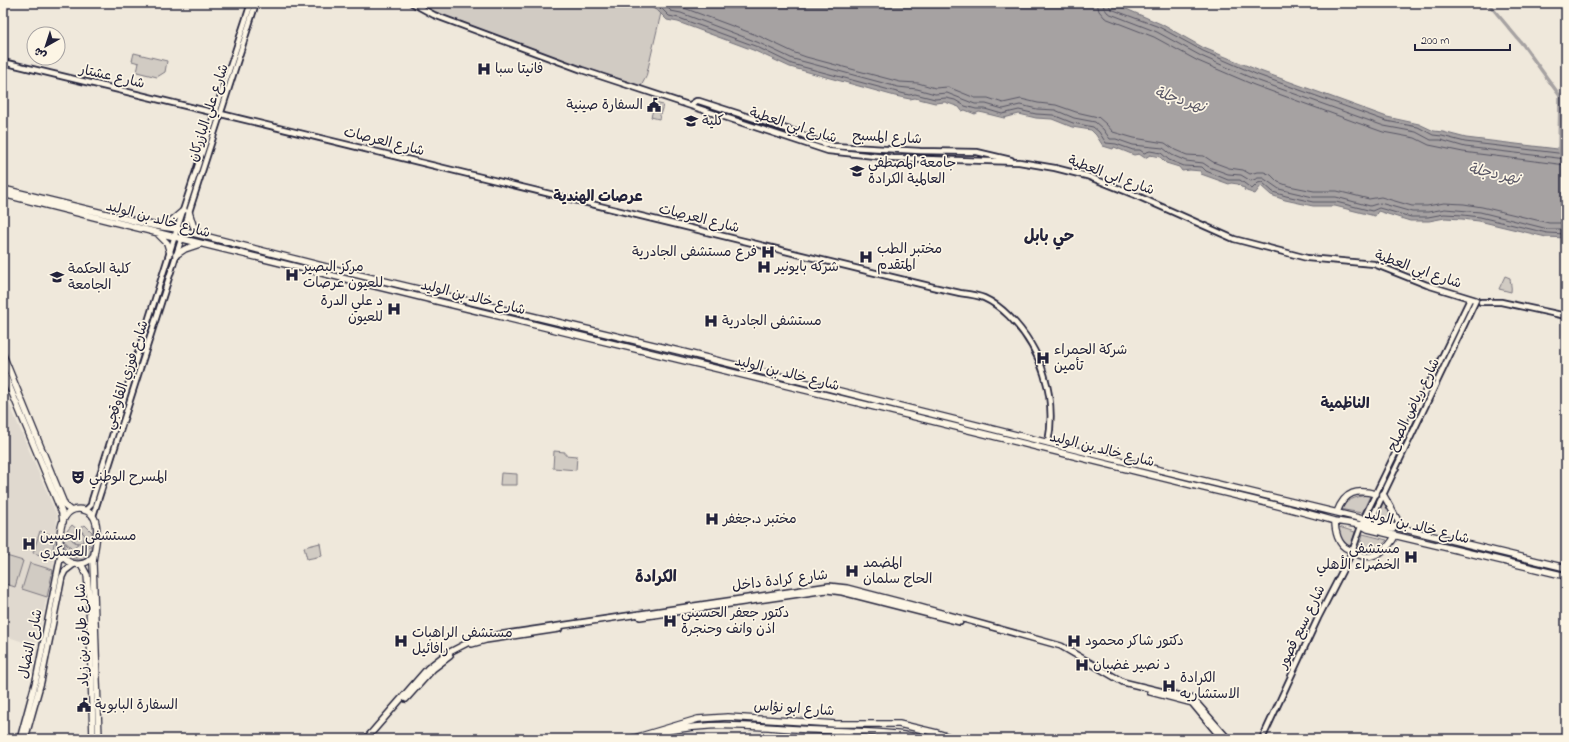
<svg xmlns="http://www.w3.org/2000/svg" width="1569" height="742" font-family="'Indie Flower','Playpen Sans Arabic',sans-serif">
<style>
.built{fill:#e0d9cf}
.green{fill:#d1cbc3;stroke:#7a767f}
.water{fill:#a6a2a2;stroke:#716f79}
.lines{fill:none;stroke-linecap:round;stroke-linejoin:round}
.shore{stroke:#575564;stroke-width:1}
.canal{stroke:#a6a2a2;stroke-width:3.5}
.tertiary-casing{stroke:#22223b;stroke-width:8}
.secondary-casing{stroke:#22223b;stroke-width:8}
.primary-casing{stroke:#22223b;stroke-width:8}
.tertiary{stroke:#fcf5e5;stroke-width:4.5}
.secondary{stroke:#fcf5e5;stroke-width:5}
.primary{stroke:#fcf5e5;stroke-width:5.5}
.labels{text-anchor:middle;dominant-baseline:central;stroke-width:3.5;stroke-linejoin:round;paint-order:stroke}
.poi-label{font-size:14px;fill:#22223b;stroke:#fcf5e5;text-anchor:start}
.street-label{font-size:14px;fill:#22223b;stroke:#fcf5e5}
.water-label{font-size:15px;font-style:italic;fill:#575564;stroke:#fcf5e5}
.neighbourhood-label{font-size:15px;font-weight:bold;fill:#22223b;stroke:#fcf5e5}
.quarter-label{font-size:16px;font-weight:bold;fill:#22223b;stroke:#fcf5e5}
</style>
<rect width="100%" height="100%" fill="#efe8db"/>
<filter id="ink" filterUnits="userSpaceOnUse"><feTurbulence type="fractalNoise" baseFrequency=".025" numOctaves="2"/><feDisplacementMap in="SourceGraphic" scale="8" xChannelSelector="R" yChannelSelector="G"/><feConvolveMatrix kernelMatrix="1 2 1 2 8 2 1 2 1" color-interpolation-filters="sRGB"/></filter>
<g filter="url(#ink)">
<path class="built" d="M3,389L57,516L53,572L35,646L3,635Z"/>
<path class="green" d="M413,3H644L661,13L646,77L640,88C563,64 487,35 413,3Z
M134,53L167,61L165,72L157,77L137,72L139,63L132,61Z
M655,103L663,105L659,119L651,117Z
M1505,276L1510,278C1510,283 1512,286 1511,292L1499,289Z
M554,451L565,452V455L577,456L576,470L553,468Z
M501,473L517,474V485H500Z
M1367,495L1370,496L1362,513L1339,509C1347,500 1355,497 1367,495Z
M1383,502L1384,503L1396,522L1377,517Z
M72,525L78,530L72,534V540L78,544L72,548L64,541L66,532Z
M85,525L92,532V542L84,548L79,544L84,540L85,535L79,529Z
M1336,526L1355,532L1350,548L1341,538Z
M40,531L55,536L52,558L33,553Z
M73 537a6 6 0 1 1 12 0a6 6 0 1 1-12 0Z
M1363,534L1387,540C1381,547 1366,557 1359,548Z
M65,543L73,551L72,554L76,558L81,557L83,554L82,551L91,545V551L85,559C73,562 64,555 65,543Z
M320,543L322,556L307,559L304,547Z
M3,555L23,561L15,587L3,583Z
M30,563L53,570L47,597L22,589Z"/>
<path class="water" d="M644,3H1106L1124,8L1161,24L1204,48L1260,71L1387,117L1419,124L1434,131L1443,132L1466,138L1566,150V238L1546,237L1479,221L1462,219L1445,218L1429,221H1410L1378,211L1375,216L1335,206H1313L1285,200L1271,195L1261,186L1255,194L1244,190L1245,188L1241,187L1238,184L1231,183L1229,184L1201,174V171L1190,170L1182,171L1179,167L1166,163L1160,157L1150,155L1145,158L1139,154L1134,155L1114,147L1113,149L1103,146L1096,135L1091,130L1072,127L1052,119L1036,118L1019,114L1004,118L984,113L979,112L975,114L965,110L962,111L959,107L945,102L935,103L915,98L910,99L895,96L790,67L753,50L678,22L667,20L657,10Z
M810,737H892L906,739H787Z"/>
<g class="lines">
<path class="shore" d="M653,3L660,7L669,16L679,18L755,46L792,64L897,92L909,95L915,94L935,99L946,98L955,100L965,106L976,109H985L1002,114L1019,110L1036,114L1053,115L1073,123L1093,127L1099,132L1106,143L1116,144L1133,150H1140L1144,153L1150,151L1161,153L1169,160L1184,166L1202,167L1206,171L1228,180H1240L1252,189L1258,183L1262,182L1273,192L1286,196L1313,202H1336L1372,211L1379,208L1411,217H1428L1444,214L1463,215L1480,217L1547,233L1566,234
M663,3L671,11L681,13L757,42L793,59L805,62L898,87L917,89L935,94L947,93L975,104H986L1003,109L1020,105L1037,109L1055,110L1074,118L1095,122L1103,129L1110,139H1116L1133,145L1163,148L1172,155L1186,161L1203,163L1209,167L1228,174L1241,175L1251,181L1258,178H1263L1279,189L1313,197H1336L1370,206L1380,203L1412,212H1428L1445,209L1480,212L1548,229H1566
M672,3L675,6L684,8L759,36L795,53L806,57L900,82L918,83L935,88L948,87L975,98H988L1003,103L1021,99L1038,103L1056,105L1076,112L1098,117L1106,124L1113,132L1134,138L1165,143L1175,150L1187,155L1204,156L1213,162L1229,168L1243,170L1250,174L1257,172H1264L1271,175L1278,182L1289,186L1314,191H1337L1369,199L1381,197L1412,206H1427L1444,203L1464,204L1482,207L1549,223H1566
M1097,3L1099,11L1105,18L1154,37L1198,61L1254,85L1355,122L1383,132L1415,138L1429,145L1463,152L1566,165
M1103,3L1104,8L1108,13L1157,32L1201,56L1256,80L1384,126L1416,132L1431,140H1441L1465,147L1566,159
M1108,3L1111,9L1159,27L1203,51L1258,75L1386,121L1418,127L1433,135L1442,136L1465,142L1566,154"/>
<path class="canal" d="M1488,3L1524,46L1560,96L1559,149L1561,154"/>
<defs>
<path id="tertiary" d="M412,3L434,15L582,70L828,151L893,158L1019,162L1055,168L1087,176L1135,195L1234,239L1307,258L1374,264L1427,285L1476,300L1371,520
M3,62L215,113
M690,105L696,101H699L796,132L816,141L833,146L920,151L977,152L1011,160
M221,114L933,287C942,289 951,291 960,293C968,294 977,295 984,298C993,302 1002,309 1009,316C1042,349 1057,397 1048,443
M1481,302H1501L1566,316
M86,510L91,505L92,500L177,229L251,3
M93,516L181,240L189,212L256,3
M1262,739L1318,618L1352,552L1364,518L1470,299"/>
<path id="secondary" d="M640,617L827,590L842,592L960,622
M472,644L486,640L559,629
M1150,692L1192,703L1222,739
M406,699L433,669L450,656
M20,739L36,680L61,554
M25,739L41,682L62,577L65,571L74,564
M366,739L428,668L446,654L477,638L829,586L847,588L916,606L1061,646L1123,682L1193,699L1228,739"/>
<path id="primary" d="M3,189L156,226L177,229L338,270L683,352L1073,449L1566,568
M3,194C290,267 579,335 867,405C974,432 1081,457 1188,484C1237,496 1287,507 1335,521L1361,525L1368,529L1566,576
M189,212L193,225L201,235
M159,225L171,221L184,210
M158,234L167,243L170,253
M176,255L185,249L200,244
M3,355L65,506L71,511
M3,371L62,513L63,522
M1383,494L1402,528
M1337,512C1345,491 1357,489 1376,494
M1335,521C1335,531 1338,545 1348,549C1353,552 1349,548 1354,551C1357,553 1355,553 1359,555C1374,561 1389,548 1395,536
M1361,525L1370,524L1393,529
M94,555C85,568 69,567 61,554C59,543 59,526 65,517C73,504 93,508 96,523C99,536 94,549 93,563L99,739
M81,564L87,575L89,599L93,739
M631,739L698,719L728,717L836,724H899L937,733L956,739
M644,739C698,717 760,728 816,730C854,732 892,731 929,739"/>
</defs>
<use href="#tertiary" class="tertiary-casing"/>
<use href="#secondary" class="secondary-casing"/>
<use href="#primary" class="primary-casing"/>
<use href="#tertiary" class="tertiary"/>
<use href="#secondary" class="secondary"/>
<use href="#primary" class="primary"/>
</g>
</g>
<defs>
<symbol id="hospital-bare" viewBox="-9 -9 18 18"><path d="M-5-5h3v3.5h4V-5h3V5h-3V1.5h-4V5h-3Z" fill="#22223b" stroke="#fcf5e5" stroke-width="2.5" paint-order="stroke"/></symbol>
<symbol id="civic-bare" viewBox="-9 -9 18 18"><path d="M-.6-6.5H3V-4.5H.6V-3L4-1V1h2V6H-6V1h2V-1L-.6-3ZM-1.2 2.5V6h2.4V2.5Z" fill="#22223b" stroke="#fcf5e5" stroke-width="2.5" paint-order="stroke"/></symbol>
<symbol id="university-bare" viewBox="-9 -9 18 18"><path d="M0-5L7-2L0 1L-7-2ZM-4 1L0 2.5L4 1V4Q0 6-4 4Z" fill="#22223b" stroke="#fcf5e5" stroke-width="2.5" paint-order="stroke"/></symbol>
<symbol id="theatre-bare" viewBox="-9 -9 18 18"><path d="M-5-5.5Q0-4 5-5.5V0Q5 5 0 6Q-5 5-5 0ZM-3.3-2.5H-1v1.5H-3.3ZM1-2.5H3.3v1.5H1ZM-2.8 1Q0 5.5 2.8 1Z" fill="#22223b" stroke="#fcf5e5" stroke-width="2.5" paint-order="stroke"/></symbol>
</defs>
<g fill-rule="evenodd">
<use href="#hospital-bare" x="474" y="59" width="20" height="20"/>
<use href="#civic-bare" x="644" y="95" width="20" height="20"/>
<use href="#university-bare" x="681" y="111" width="20" height="20"/>
<use href="#university-bare" x="847" y="161" width="20" height="20"/>
<use href="#hospital-bare" x="758" y="242" width="20" height="20"/>
<use href="#hospital-bare" x="856" y="247" width="20" height="20"/>
<use href="#hospital-bare" x="754" y="257" width="20" height="20"/>
<use href="#hospital-bare" x="282" y="265" width="20" height="20"/>
<use href="#university-bare" x="47" y="267" width="20" height="20"/>
<use href="#hospital-bare" x="384" y="299" width="20" height="20"/>
<use href="#hospital-bare" x="701" y="311" width="20" height="20"/>
<use href="#hospital-bare" x="1033" y="348" width="20" height="20"/>
<use href="#theatre-bare" x="68" y="467" width="20" height="20"/>
<use href="#hospital-bare" x="702" y="509" width="20" height="20"/>
<use href="#hospital-bare" x="19" y="534" width="20" height="20"/>
<use href="#hospital-bare" x="1401" y="547" width="20" height="20"/>
<use href="#hospital-bare" x="842" y="561" width="20" height="20"/>
<use href="#hospital-bare" x="660" y="611" width="20" height="20"/>
<use href="#hospital-bare" x="391" y="631" width="20" height="20"/>
<use href="#hospital-bare" x="1064" y="631" width="20" height="20"/>
<use href="#hospital-bare" x="1072" y="655" width="20" height="20"/>
<use href="#hospital-bare" x="1159" y="676" width="20" height="20"/>
<use href="#civic-bare" x="74" y="695" width="20" height="20"/>
</g>
<g class="labels">
<g class="poi-label">
<text x="495" y="69">فانيتا سبا</text>
<text x="643" y="105" text-anchor="end">السفارة صينية</text>
<text x="702" y="121">كلية</text>
<text x="868" y="163">جامعة المصطفى<tspan x="868" dy="16">العالمية الكرادة</tspan></text>
<text x="877" y="249">مختبر الطب<tspan x="877" dy="16">المتقدم</tspan></text>
<text x="757" y="252" text-anchor="end">فرع مستشفى الجادرية</text>
<text x="303" y="267">مركز البصير<tspan x="303" dy="16">للعيون عرصات</tspan></text>
<text x="775" y="267">شركه بايونير</text>
<text x="68" y="269">كلية الحكمة<tspan x="68" dy="16">الجامعة</tspan></text>
<text x="383" y="301" text-anchor="end">د علي الدرة<tspan x="383" dy="16">للعيون</tspan></text>
<text x="722" y="321">مستشفى الجادرية</text>
<text x="1054" y="350">شركة الحمراء<tspan x="1054" dy="16">تأمين</tspan></text>
<text x="89" y="477">المسرح الوطني</text>
<text x="723" y="519">مختبر د.جغفر</text>
<text x="40" y="536">مستشفى الحسين<tspan x="40" dy="16">العسكري</tspan></text>
<text x="1400" y="549" text-anchor="end">مستشفى<tspan x="1400" dy="16">الخضراء الأهلي</tspan></text>
<text x="863" y="563">المضمد<tspan x="863" dy="16">الحاج سلمان</tspan></text>
<text x="681" y="613">دكتور جعفر الحسيني<tspan x="681" dy="16">اذن وانف وحنجرة</tspan></text>
<text x="412" y="633">مستشفى الراهبات<tspan x="412" dy="16">رافائيل</tspan></text>
<text x="1085" y="641">دكتور شاكر محمود</text>
<text x="1093" y="665">د نصير غضبان</text>
<text x="1180" y="678">الكرادة<tspan x="1180" dy="16">الاستشاريه</tspan></text>
<text x="95" y="705">السفارة البابوية</text>
</g>
<g class="street-label">
<text transform="translate(112 77) rotate(13)">شارع عشتار</text>
<text transform="translate(209 113) rotate(-72)">شارع علي البازركان</text>
<text transform="translate(793 126) rotate(17)">شارع ابي العطية</text>
<text transform="translate(887 138) rotate(3)">شارع المسبح</text>
<text transform="translate(384 142) rotate(14)">شارع العرصات</text>
<text transform="translate(1111 176) rotate(20)">شارع ابي العطية</text>
<text transform="translate(699 219) rotate(14)">شارع العرصات</text>
<text transform="translate(158 220) rotate(15)">شارع خالد بن الوليد</text>
<text transform="translate(1418 270) rotate(19)">شارع ابي العطية</text>
<text transform="translate(473 298) rotate(14)">شارع خالد بن الوليد</text>
<text transform="translate(787 374) rotate(14)">شارع خالد بن الوليد</text>
<text transform="translate(127 375) rotate(-72)">شارع فوزي القاوقجي</text>
<text transform="translate(1414 405) rotate(-64)">شارع رياض الصلح</text>
<text transform="translate(1102 450) rotate(14)">شارع خالد بن الوليد</text>
<text transform="translate(1417 527) rotate(14)">شارع خالد بن الوليد</text>
<text transform="translate(780 581) rotate(-7)">شارع كرادة داخل</text>
<text transform="translate(1302 627) rotate(-64)">شارع سبع قصور</text>
<text transform="translate(83 635) rotate(-92)">شارع طارق بن زياد</text>
<text transform="translate(31 644) rotate(-78)">شارع النضال</text>
<text transform="translate(794 709) rotate(4)">شارع ابو نؤاس</text>
</g>
<g class="water-label">
<text transform="translate(1180 100) rotate(18)">نهر دجلة</text>
<text transform="translate(1494 174) rotate(12)">نهر دجلة</text>
</g>
<g class="neighbourhood-label">
<text x="598" y="197">عرصات الهندية</text>
<text x="1345" y="404">الناظمية</text>
</g>
<g class="quarter-label">
<text x="1049" y="237">حي بابل</text>
<text x="656" y="578">الكرادة</text>
</g>
</g>
<rect width="1569" height="742" fill="none" stroke="#fcf5e5" stroke-width="16"/>
<rect x="8" y="8" width="1553" height="726" fill="none" stroke="#22223b" stroke-width="1.5" filter="url(#ink)"/>
<g transform="translate(46 46) rotate(219)"><circle r="19" fill="#fcf5e5" stroke="#a5a1a1"/>
<path d="M0-3L7 15L0 10L-7 15Z" fill="#22223b"/>
<text y="-6" font-size="11" font-weight="bold" text-anchor="middle" fill="#22223b">ش</text>
</g>
<path d="M1415 44v6h95v-6" fill="none" stroke="#22223b" stroke-width="2"/>
<text x="1421" y="44" font-size="12" fill="#22223b" stroke="#fcf5e5" stroke-width="3" paint-order="stroke">200 m</text>
</svg>
